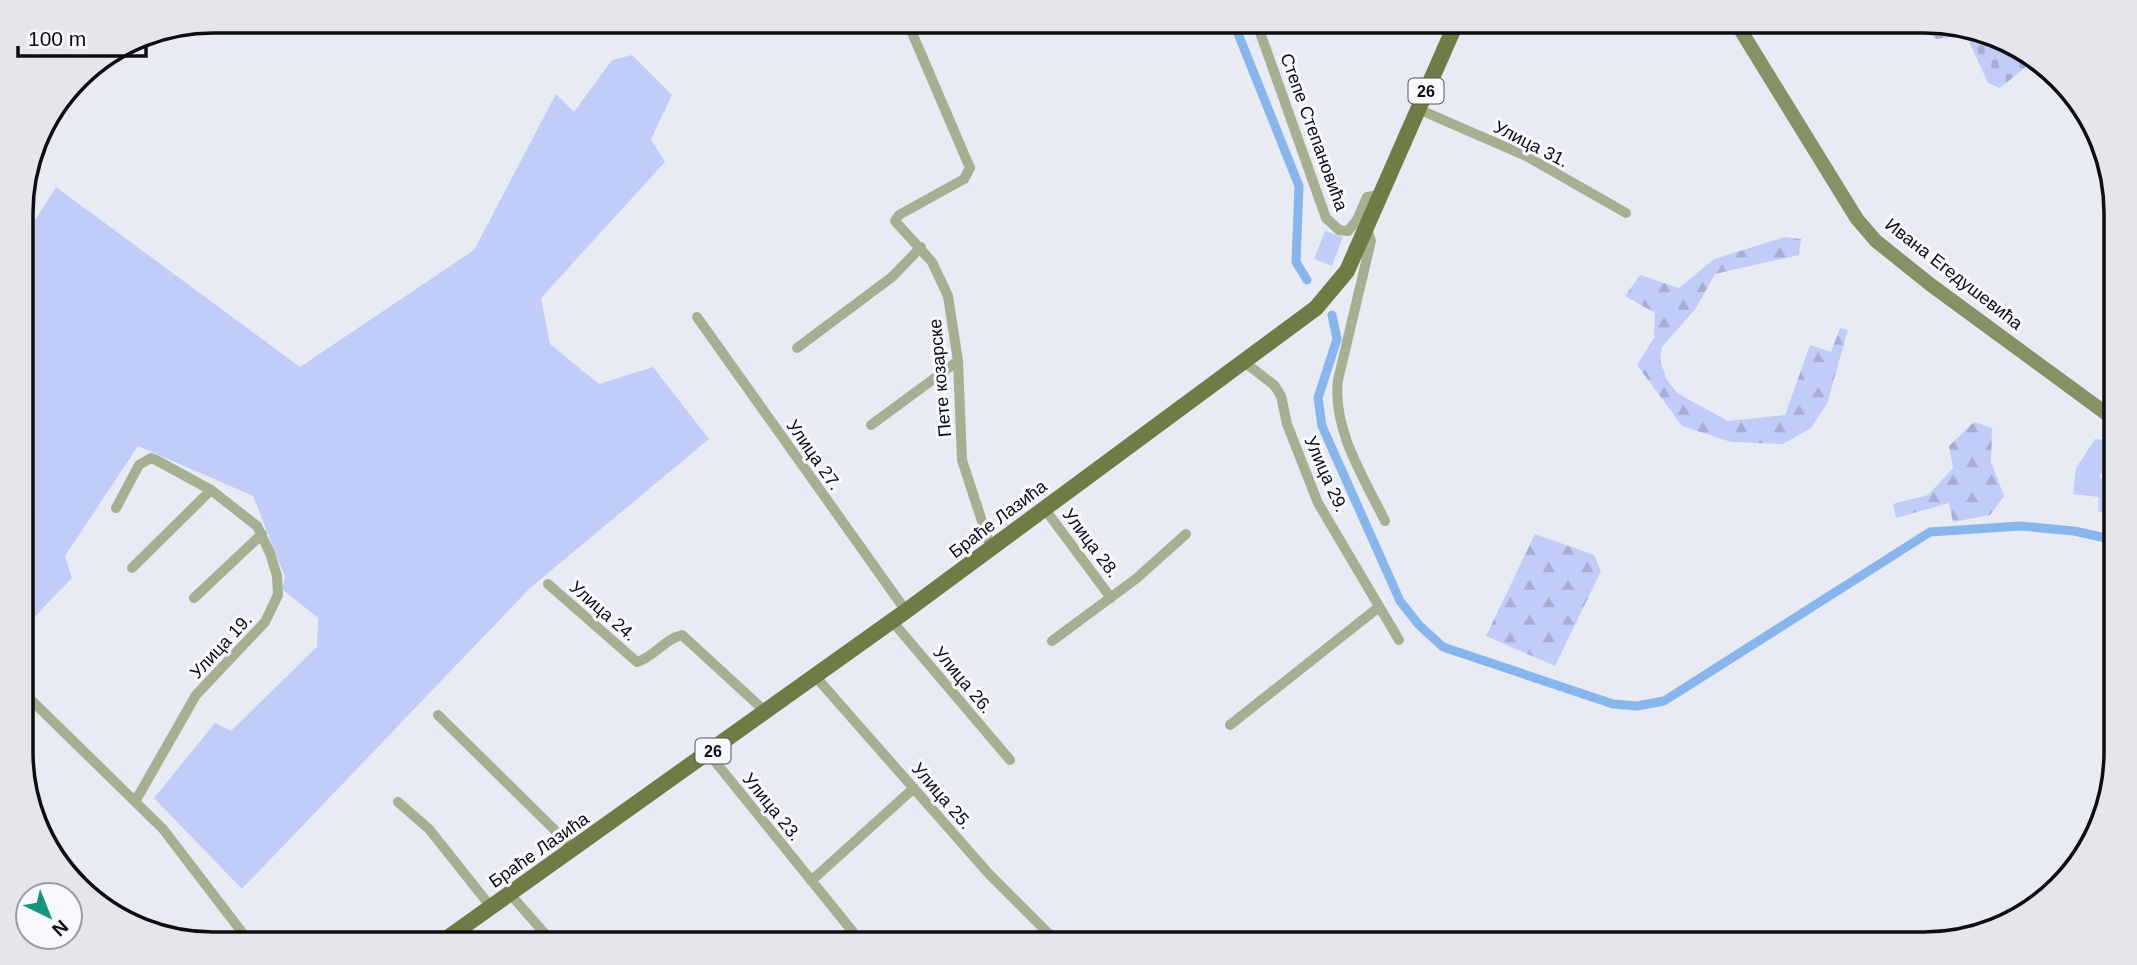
<svg xmlns="http://www.w3.org/2000/svg" width="2137" height="965" font-family="Helvetica,sans-serif">
<style>
.grass{fill:#c2ccf9}
.forest{fill:url(#forest-firs)}
.cemetery{fill:url(#cemetery-stones)}
.lines{fill:none;stroke-linecap:round;stroke-linejoin:round}
.canal{stroke:#88b6ec;stroke-width:9}
.minor{stroke:#a7af92;stroke-width:10}
.secondary{stroke:#869166;stroke-width:14}
.primary{stroke:#6f7c45;stroke-width:16}
.labels{text-anchor:middle;dominant-baseline:central;stroke-width:6;stroke-linejoin:round;paint-order:stroke}
.shield{fill:#f7f9fe;stroke:#545458;stroke-width:2}
.shield-label{font-size:16px;font-weight:bold;fill:#0e0e11}
.street-label{font-size:18px;fill:#0e0e11;stroke:#f7f9fe}
.rim{fill:none;stroke:#0e0e11;stroke-width:3.5}
</style>
<defs>
<pattern id="forest-firs" width="22" height="20" patternUnits="userSpaceOnUse" patternTransform="scale(1.75)"><rect width="22" height="20" fill="#c2ccf9"/><path d="M5 1l3.5 6h-7zM16 11l3.5 6h-7z" fill="#a6aed4"/></pattern>
<pattern id="cemetery-stones" width="16" height="16" patternUnits="userSpaceOnUse" patternTransform="scale(1.75)"><rect width="16" height="16" fill="#c2ccf9"/><path d="M2 7V4a2 2 0 0 1 4 0v3zM10 15v-3a2 2 0 0 1 4 0v3z" fill="#a6aed4"/></pattern>
</defs>
<rect width="100%" height="100%" fill="#e9ebf4"/>
<path class="grass" d="M632,55L672,95L651,139L665,162L541,298L550,344L599,384L653,367L709,439L530,588L242,889L154,798L215,723L231,731L317,647L318,618L282,589L285,577L253,496L138,446L65,556L72,578L22,630V241L56,187L300,367L474,250L556,94L574,112L612,60Z
M1325,231L1343,237L1332,266L1314,259Z
M2095,439L2115,441V455L2099,477L2115,488V517L2098,511L2099,497L2073,494L2076,468Z"/>
<path class="forest" d="M1785,237L1801,239L1799,255L1715,274L1696,308L1662,347L1660,360L1667,380L1677,393L1728,421L1785,415L1810,345L1831,352L1840,328L1848,330L1827,404L1811,428L1783,444L1731,442L1682,426L1637,365L1654,338L1655,313L1625,296L1640,275L1679,288L1714,259Z
M1974,422L1992,428L1991,462L2004,496L1990,515L1953,522L1949,503L1896,518L1893,504L1928,495L1953,468L1949,446Z
M1535,534L1594,555L1601,571L1555,666L1486,636Z"/>
<path class="cemetery" d="M1921,21L1998,36L2032,62L2000,88L1988,83L1966,35L1936,39L1926,31Z"/>
<g class="lines">
<path class="canal" d="M1233,21L1299,186L1296,262L1307,280
M1332,315L1337,339L1318,398L1322,426L1400,601L1419,625L1443,647L1613,704L1637,706L1664,701L1930,532L2020,526L2074,531L2115,540"/>
<path class="minor" d="M907,21L970,168L964,179L899,215L895,221L932,262L948,296L958,361L962,460L991,549
M1256,21L1326,218L1339,230L1348,231L1357,220L1367,197L1380,195
M1418,109L1526,156L1626,213
M1366,227L1371,241L1338,380C1332,429 1364,478 1385,521
M697,317L906,611
M797,348L892,277L921,247
M1243,361L1274,385L1281,396L1287,424L1318,503L1399,640
M871,425L958,361
M116,508L139,465L151,458L156,460L211,490L257,526L270,553L277,576L278,595L265,622L196,695L136,800
M1044,508L1111,598
M132,568L211,490
M548,584L637,662C655,656 665,639 682,635L766,712
M194,598L262,534
M892,621L1010,760
M1052,641L1137,578L1186,534
M815,676L989,874L1048,933
M23,692L163,829L251,944
M438,715L574,849
M1230,725L1379,607
M709,754L853,932
M398,802L429,829L491,907
M811,881L914,788
M510,894L554,944"/>
<path class="secondary" d="M1735,21L1857,219L1876,241L1931,285L2115,420"/>
<path class="primary" d="M439,944L906,611L1316,308L1347,271L1457,21"/>
</g>
<g class="labels">
<g class="shield">
<rect x="1408.5" y="78.5" width="35" height="25" rx="5"/>
<rect x="695.5" y="738.5" width="35" height="25" rx="5"/>
</g>
<g class="shield-label">
<text x="1426" y="91">26</text>
<text x="713" y="751">26</text>
</g>
<g class="street-label">
<text transform="translate(1314 132) rotate(70)">Степе Степановића</text>
<text transform="translate(1531 144) rotate(27)">Улица 31.</text>
<text transform="translate(1954 274) rotate(38)">Ивана Егедушевића</text>
<text transform="translate(940 378) rotate(-95)">Пете козарске</text>
<text transform="translate(814 455) rotate(55)">Улица 27.</text>
<text transform="translate(1326 474) rotate(66)">Улица 29.</text>
<text transform="translate(998 519) rotate(-37)">Браће Лазића</text>
<text transform="translate(1091 543) rotate(53)">Улица 28.</text>
<text transform="translate(603 611) rotate(41)">Улица 24.</text>
<text transform="translate(221 646) rotate(-47)">Улица 19.</text>
<text transform="translate(963 680) rotate(50)">Улица 26.</text>
<text transform="translate(942 796) rotate(49)">Улица 25.</text>
<text transform="translate(772 807) rotate(51)">Улица 23.</text>
<text transform="translate(539 850) rotate(-35)">Браће Лазића</text>
</g>
</g>
<path d="M0 0H2137V965H0ZM213 33H1924A180 180 0 0 1 2104 213V752A180 180 0 0 1 1924 932H213A180 180 0 0 1 33 752V213A180 180 0 0 1 213 33Z" fill="#e4e6eb" fill-rule="evenodd"/>
<path class="rim" d="M213 33H1924A180 180 0 0 1 2104 213V752A180 180 0 0 1 1924 932H213A180 180 0 0 1 33 752V213A180 180 0 0 1 213 33Z"/>
<g transform="translate(49 916) rotate(137)"><circle r="33" fill="#f7f9fe" stroke="#9a9b9f" stroke-width="2"/>
<path d="M0-5L12 26L0 18L-12 26Z" fill="#16947c"/>
<text y="-10" font-size="19" font-weight="bold" text-anchor="middle" fill="#0e0e11">N</text>
</g>
<path d="M18 46v10h128v-10" fill="none" stroke="#0e0e11" stroke-width="3.5"/>
<text x="28" y="46" font-size="21" fill="#0e0e11" stroke="#f7f9fe" stroke-width="5" paint-order="stroke">100 m</text>
</svg>
